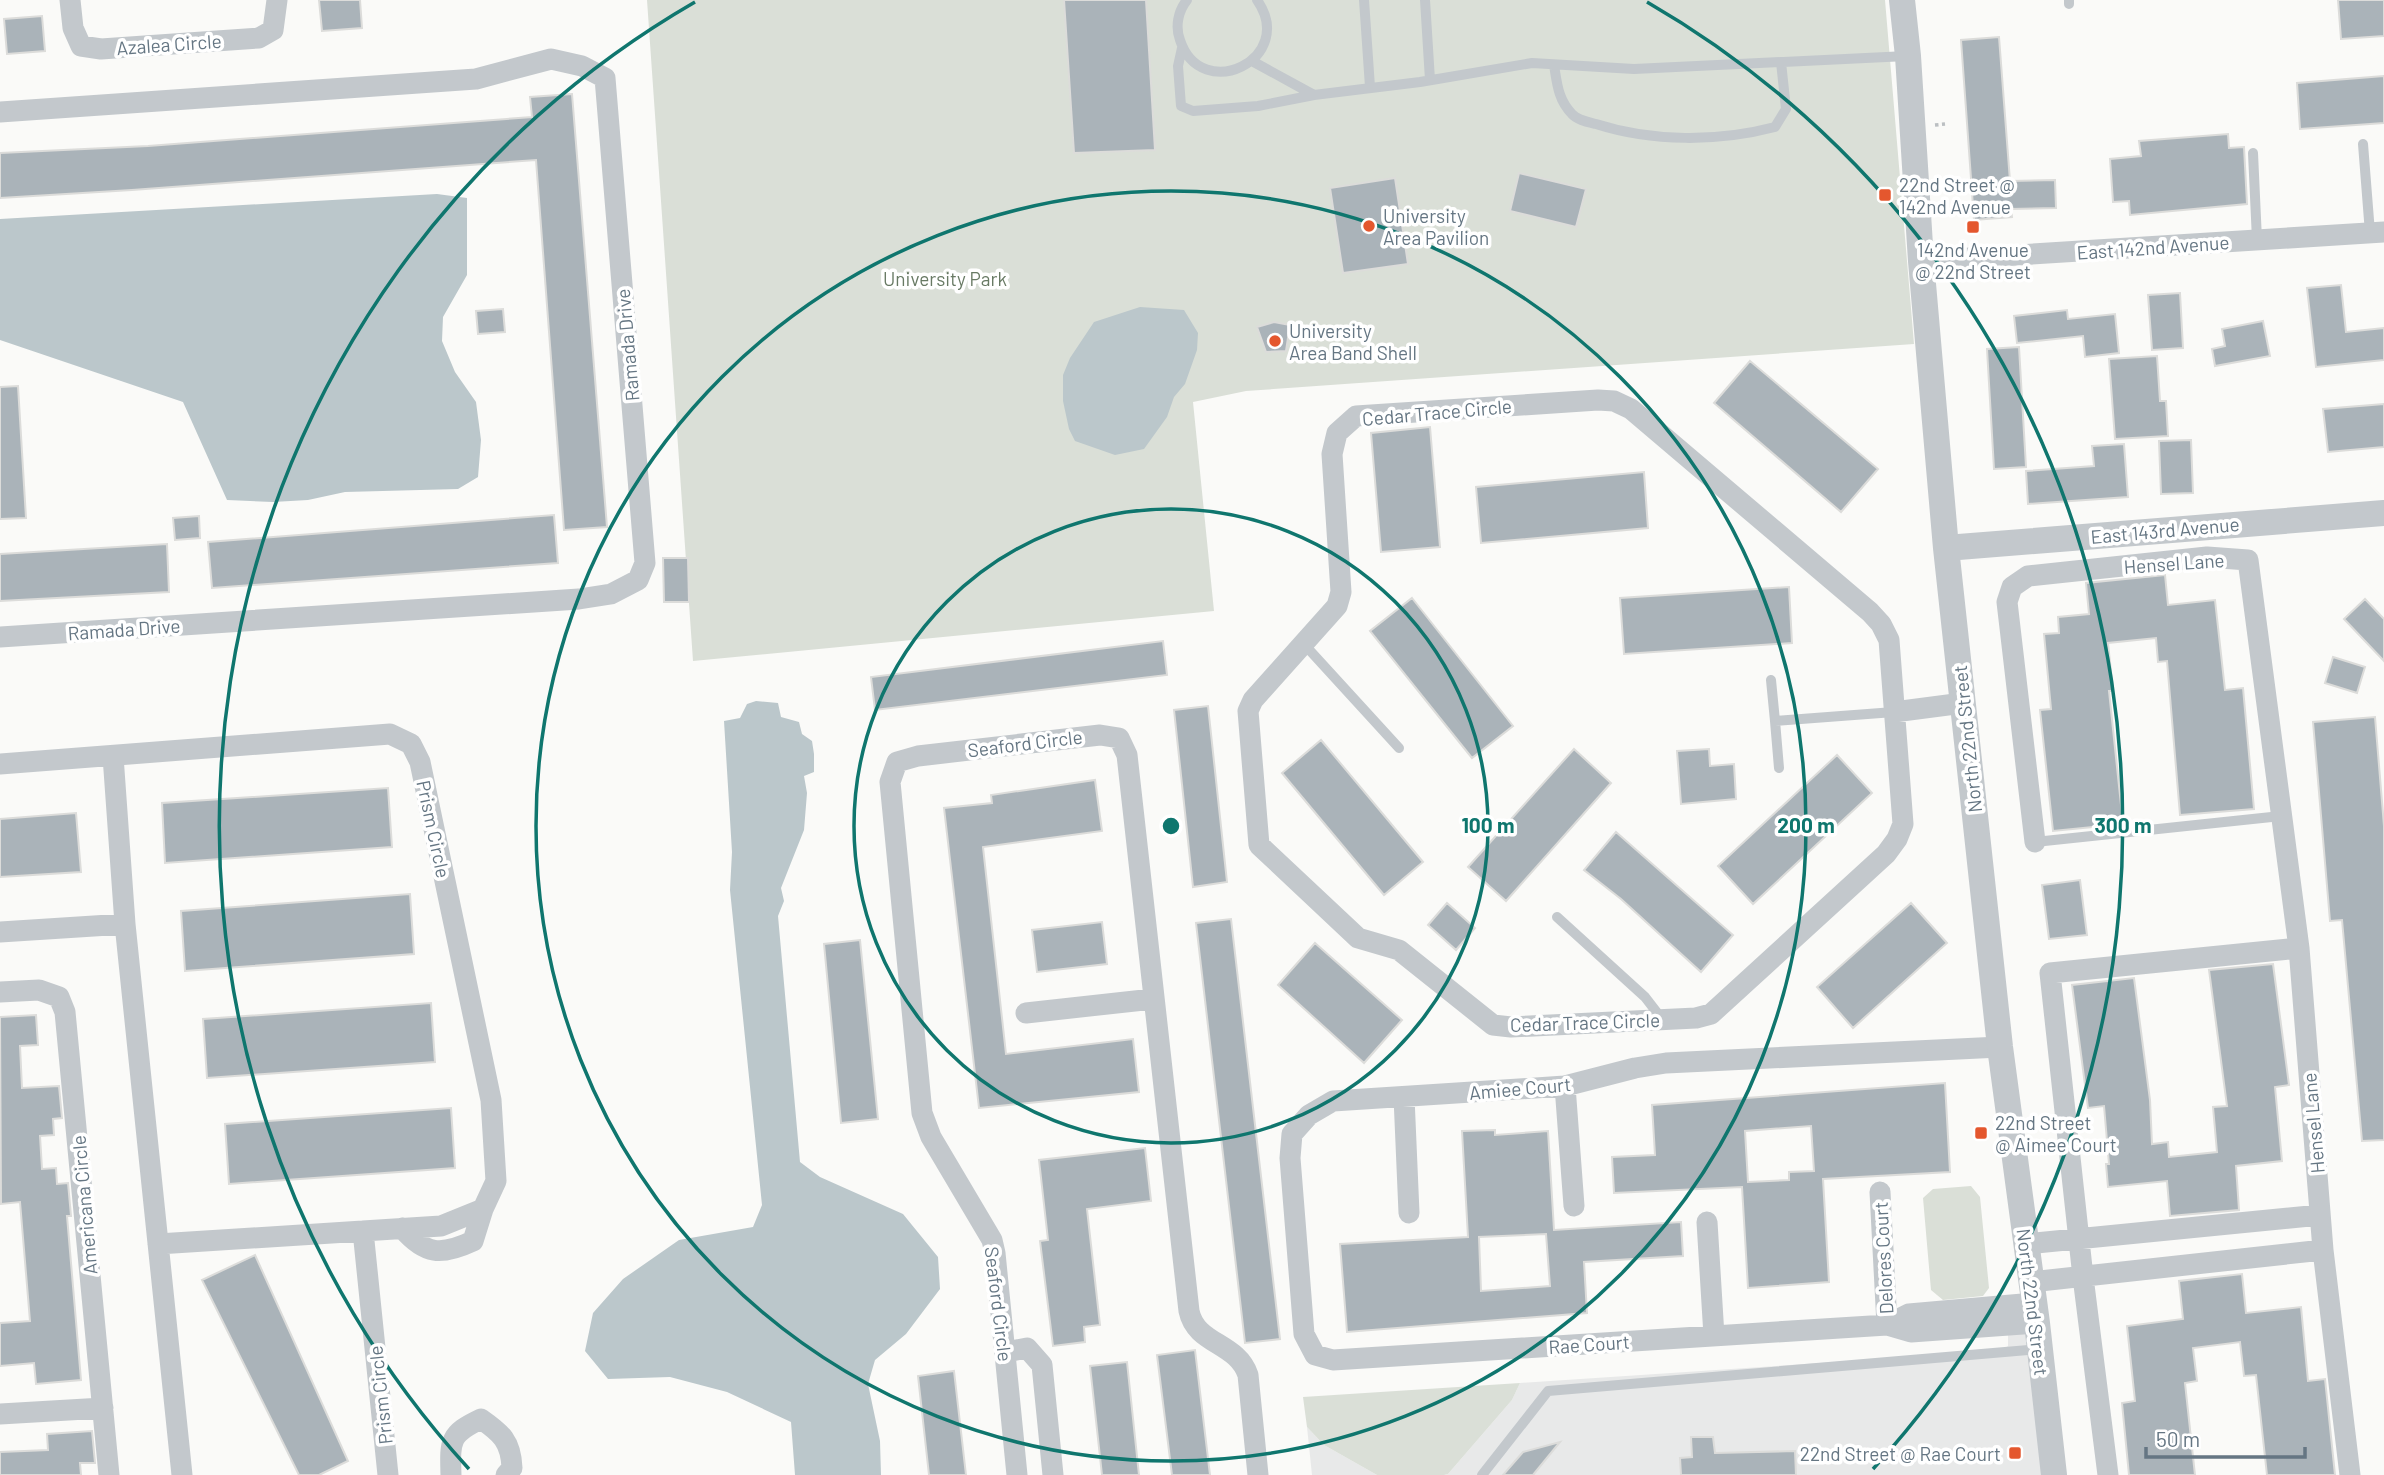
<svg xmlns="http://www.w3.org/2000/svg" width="2384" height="1475" font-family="Barlow,sans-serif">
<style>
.built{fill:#e8e9e9}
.green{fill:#dadfd7}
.water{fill:#bbc7cb}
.building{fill:#aab3b9;stroke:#dcdcda;stroke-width:2;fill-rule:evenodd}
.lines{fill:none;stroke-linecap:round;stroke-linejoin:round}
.path{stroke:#bbbfc2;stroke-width:3.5;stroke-dasharray:3.5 3.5;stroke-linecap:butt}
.service{stroke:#c3c8cc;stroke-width:10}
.minor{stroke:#c3c8cc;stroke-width:21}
.tertiary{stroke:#c3c8cc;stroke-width:26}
.ring{fill:none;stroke:#0f766e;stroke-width:3.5}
.poi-dot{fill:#e4572e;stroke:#fff;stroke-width:2.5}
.labels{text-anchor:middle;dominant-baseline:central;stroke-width:7;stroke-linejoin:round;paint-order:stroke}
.street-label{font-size:19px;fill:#657683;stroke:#fff}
.poi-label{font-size:19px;fill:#657683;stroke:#fff;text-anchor:start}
.park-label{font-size:19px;fill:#687a64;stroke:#fff}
.centre{fill:#0f766e;stroke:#fff;stroke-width:3.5}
.ring-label{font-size:21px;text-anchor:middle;font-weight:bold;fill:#0f766e;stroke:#fff;stroke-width:7;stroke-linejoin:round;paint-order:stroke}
</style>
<rect width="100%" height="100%" fill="#fafaf8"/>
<path class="built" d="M2026,1326L2043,1475H1444L1448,1474L1512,1400L1520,1383L2000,1351L2008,1346V1330Z
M1307,1427L1324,1445L1377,1475H1312Z"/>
<path class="green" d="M647,0H1885L1914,344L1246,391L1193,402L1214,611L693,661Z
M1971,1186L1980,1197L1989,1288L1983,1296L1943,1300L1931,1290L1923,1198L1933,1189Z
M1520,1383L1512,1400L1448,1474L1444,1475H1377L1324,1445L1307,1427L1303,1397Z"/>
<path class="water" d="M437,194L467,198V275L443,317L442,341L455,372L476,402L481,440L478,477L458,489L345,492L308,500L273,502L227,500L183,402L0,340V219Z
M1140,307L1184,310L1198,333L1197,350L1185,384L1174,397L1167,417L1144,449L1115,455L1075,441L1069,429L1063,401V375L1070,358L1094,322Z
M756,701L778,703L781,717L799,722L802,734L812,741L814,754V772L804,776L807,793L804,830L781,888L784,901L778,916L800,1162L820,1177L903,1214L938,1257L940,1289L906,1334L875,1360L868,1384L880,1441L881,1475H795L791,1422L727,1392L670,1377L608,1379L585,1351L593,1313L623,1279L679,1240L753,1227L762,1205L730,890L732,852L724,721L740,718L747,704Z"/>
<path class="building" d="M319,0H360L362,28L322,31Z
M1064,0H1146L1155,150L1074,153Z
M2338,0H2384V36L2341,39Z
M42,16L45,51L7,54L4,19Z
M1999,37L2010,181L2055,180L2056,208L2011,209L2012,217L1974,220L1961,40Z
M2384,76V123L2300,129L2297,83Z
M572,94L607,527L564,530L536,160L132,190L0,198V153L148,146L532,117L530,97Z
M2228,134L2229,148L2244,147L2247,204L2130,215L2129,201L2113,202L2110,159L2141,156L2139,141Z
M1519,173L1586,189L1576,227L1510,211Z
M1395,178L1408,264L1343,273L1330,188Z
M2341,285L2346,332L2384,328V360L2316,367L2307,288Z
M2180,293L2183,348L2152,350L2148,295Z
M503,309L505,332L478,334L476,311Z
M2067,310L2068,319L2115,314L2119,353L2085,357L2083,336L2017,343L2014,316Z
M2263,321L2270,356L2215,366L2212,349L2225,346L2222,329Z
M1274,322L1290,325L1286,351L1266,352L1257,327Z
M2019,347L2026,467L1994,469L1987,349Z
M2157,356L2160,401H2166L2168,436L2115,439L2109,359Z
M1750,361L1878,469L1841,512L1714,403Z
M18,386L26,518L0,519V387Z
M2384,404V447L2328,452L2323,409Z
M1430,427L1440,547L1381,552L1371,433Z
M2191,440L2193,493L2161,494L2159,441Z
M2124,444L2128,497L2028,504L2026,471L2094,466L2092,446Z
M1644,472L1648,528L1481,543L1476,487Z
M554,515L558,563L212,588L208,542Z
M199,516L200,538L175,540L173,518Z
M167,544L169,592L0,601V554Z
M663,558H688L689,602H664Z
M2165,575L2168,605L2215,600L2225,690L2243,688L2254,809L2180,815L2167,661L2158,662L2156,638L2108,643L2113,691H2109L2123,824L2053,831L2040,710L2051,709L2044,634L2059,633L2058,617L2089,614L2086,583Z
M1789,587L1792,643L1624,654L1620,598Z
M1412,598L1513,726L1472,758L1370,631Z
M2365,599L2384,619V661L2344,619Z
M1163,641L1167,675L875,710L871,677Z
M2333,657L2365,667L2357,693L2325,683Z
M1208,706L1227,882L1193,887L1174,710Z
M2375,717L2384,826V1140L2362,1141L2342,920L2330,921L2313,722Z
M1321,740L1423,862L1384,895L1282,773Z
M1574,749L1611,783L1506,901L1468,867Z
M1709,749L1710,766L1734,764L1736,799L1681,804L1677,751Z
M1837,755L1872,793L1753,904L1718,866Z
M1095,780L1102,831L983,847L1006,1054L1133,1039L1139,1092L979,1108L944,808L992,803L991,795Z
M388,788L392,847L165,863L162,803Z
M76,813L81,872L0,877V819Z
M1616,832L1733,935L1701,972L1621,899L1584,870Z
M2080,880L2087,935L2049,939L2042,885Z
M410,894L414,954L185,971L181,911Z
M1447,903L1475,928L1456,950L1428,925Z
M1911,903L1947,943L1853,1028L1817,987Z
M1231,919L1280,1339L1245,1343L1196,923Z
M1102,922L1107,964L1037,972L1032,930Z
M860,940L878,1119L841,1123L824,944Z
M1315,943L1402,1020L1364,1063L1278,985Z
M2273,964L2289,1085L2275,1087L2282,1161L2236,1166L2239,1210L2170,1216L2167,1181L2108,1187L2106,1164H2109L2104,1106L2088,1108L2072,985L2134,978L2150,1100L2152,1144L2168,1142L2169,1157L2217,1152L2213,1107L2227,1106L2209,970Z
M431,1003L435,1062L207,1078L203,1019Z
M36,1015L38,1045L20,1046L22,1088L59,1086L62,1118L53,1119L54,1135L40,1136L42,1169L56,1168L57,1184L68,1183L71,1216H67L81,1380L36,1384L34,1363L0,1366V1323L30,1321L20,1202L1,1204L0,1017Z
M1945,1083L1950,1172L1823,1179L1829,1282L1748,1288L1742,1187L1614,1193L1612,1157L1655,1155L1652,1105ZM1811,1126L1814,1171L1789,1172V1180L1748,1182L1745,1131Z
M451,1108L455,1168L229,1184L225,1124Z
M1495,1130V1135L1548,1131L1554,1230L1681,1222L1683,1256L1584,1262L1587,1313L1347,1332L1340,1244L1468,1237L1462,1131ZM1546,1234L1550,1286L1481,1291L1479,1237Z
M1145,1148L1151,1201L1087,1209L1100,1325L1084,1327L1085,1342L1053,1346L1040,1241L1048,1240L1039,1160Z
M255,1255L348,1461L319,1475H299L202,1280Z
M2242,1274L2246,1313L2301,1307L2308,1381L2325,1379L2335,1475H2267L2256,1375L2244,1376L2240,1342L2193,1348L2197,1381L2185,1383L2195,1475H2129L2122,1403L2135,1401L2127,1326L2183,1319L2179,1281Z
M1195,1350L1210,1475H1172L1157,1355Z
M1127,1362L1139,1475H1102L1090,1366Z
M954,1371L966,1475H929L918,1376Z
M92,1431L95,1463H80L81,1475H0V1452L48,1450L47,1434Z
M1691,1437H1713L1715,1453L1795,1451L1796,1475H1681L1680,1458L1692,1457Z
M1560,1442L1533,1475H1503L1523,1452Z"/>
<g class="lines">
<path class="path" d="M1935,125L1945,124"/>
<path class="service" d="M1187,0C1178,11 1175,27 1180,40C1201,105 1298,59 1257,0
M1364,0L1370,87
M1425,0L1430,80
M2069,0V4
M1182,48L1178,66L1181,106L1193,111L1258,106L1314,95
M1252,61L1314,95L1420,82L1532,63L1634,69L1907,56
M1554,65C1557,83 1558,100 1572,114C1577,120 1588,122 1596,124C1652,142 1718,142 1775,127L1786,109L1781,62
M2363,144L2370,233
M2253,153L2257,240
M1303,643L1399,748
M1771,680L1775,721L1894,712
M1775,721L1779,768
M2035,842L2281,816
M1557,917L1645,997L1662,1019
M1482,1475L1548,1391L2040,1349"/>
<path class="minor" d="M70,0L73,28L81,46L101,49L259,38L273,30L277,0
M0,112L476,79L551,59L582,66L605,78L645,563L638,580L611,594L579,599L0,637
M1921,261L2384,232
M1598,400L1614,401L1631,409L1870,612L1881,624L1889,640L1903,824L1897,839L1886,854L1711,1014L1696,1018L1511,1027L1493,1025L1399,950L1358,938L1259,845L1248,711L1253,700L1337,606L1341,592L1332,454L1337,433L1356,416Z
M1894,712L1963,703
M113,756L125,924
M0,764L390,734L411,744L420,762L491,1100L496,1181L483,1209L441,1226L363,1231L388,1475
M2035,842L2007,602L2012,587L2028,576L2207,557L2248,560L2299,948L2323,1250L2350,1475
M0,932L125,924L182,1475
M0,992L39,990L59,997L65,1012L109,1475
M1026,1013L1153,999
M2000,1047L1666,1063L1635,1068L1565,1086L1333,1101L1309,1115L1292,1134L1290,1158L1304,1334L1315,1355L1333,1360L1887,1325L1911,1332L2037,1323
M1565,1086L1574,1206
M1404,1097L1409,1213
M1880,1192L1887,1325
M1707,1222L1714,1336
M402,1228C425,1255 441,1256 473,1241L483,1209
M158,1244L363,1231
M2026,1244L2320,1215
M2031,1282L2323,1250
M1887,1325L1909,1314L2034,1303
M1006,1352L1027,1348L1042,1365L1053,1475
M0,1414L103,1408
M451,1475C450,1441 449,1434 481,1419C501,1433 511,1441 512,1468L506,1475
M1017,1475L995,1253L992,1240L931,1137L922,1113L890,782L897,762L918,756L1100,735L1119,738L1127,755L1189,1311C1196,1345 1237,1342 1248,1375L1258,1475
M2108,1475L2083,1277L2050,973L2299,948"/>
<path class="tertiary" d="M1902,0L1908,56L1921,261L1946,548L2000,1047L2037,1323L2054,1475
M1946,548L2384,513"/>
</g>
<g class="ring">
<circle cx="1171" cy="826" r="317"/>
<circle cx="1171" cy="826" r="635"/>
<path d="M469 1469A952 952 0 0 1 695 2M1647 2A952 952 0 0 1 1873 1469"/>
</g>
<g class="poi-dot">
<rect x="1878" y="188" width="14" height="14" rx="3.5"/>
<circle cx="1369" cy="226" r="7"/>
<rect x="1966" y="220" width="14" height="14" rx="3.5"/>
<circle cx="1275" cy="341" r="7"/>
<rect x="1974" y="1126" width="14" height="14" rx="3.5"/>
<rect x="2008" y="1446" width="14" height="14" rx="3.5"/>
</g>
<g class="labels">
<g class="street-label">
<text transform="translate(169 44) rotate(-4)">Azalea Circle</text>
<text transform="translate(2153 247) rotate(-4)">East 142nd Avenue</text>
<text transform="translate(627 345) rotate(-95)">Ramada Drive</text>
<text transform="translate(1437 412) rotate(-5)">Cedar Trace Circle</text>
<text transform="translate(2165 530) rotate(-5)">East 143rd Avenue</text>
<text transform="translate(2174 563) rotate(-4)">Hensel Lane</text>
<text transform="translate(124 629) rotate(-4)">Ramada Drive</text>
<text transform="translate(1967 739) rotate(-96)">North 22nd Street</text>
<text transform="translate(1025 743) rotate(-7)">Seaford Circle</text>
<text transform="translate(434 829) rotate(78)">Prism Circle</text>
<text transform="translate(1585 1022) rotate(-2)">Cedar Trace Circle</text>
<text transform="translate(1520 1088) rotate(-5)">Amiee Court</text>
<text transform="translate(2313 1123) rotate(-95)">Hensel Lane</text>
<text transform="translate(84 1205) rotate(-95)">Americana Circle</text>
<text transform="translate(1883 1258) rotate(-93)">Delores Court</text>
<text transform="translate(2033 1302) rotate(83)">North 22nd Street</text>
<text transform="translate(999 1304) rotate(83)">Seaford Circle</text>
<text transform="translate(1589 1344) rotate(-4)">Rae Court</text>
<text transform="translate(380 1395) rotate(-96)">Prism Circle</text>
</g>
<g class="poi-label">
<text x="1899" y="184">22nd Street @<tspan x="1899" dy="22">142nd Avenue</tspan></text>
<text x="1383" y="215">University<tspan x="1383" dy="22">Area Pavilion</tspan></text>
<text x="1973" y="249" text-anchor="middle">142nd Avenue<tspan x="1973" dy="22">@ 22nd Street</tspan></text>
<text x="1289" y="330">University<tspan x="1289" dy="22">Area Band Shell</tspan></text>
<text x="1995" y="1122">22nd Street<tspan x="1995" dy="22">@ Aimee Court</tspan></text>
<text x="2001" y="1453" text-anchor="end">22nd Street @ Rae Court</text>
</g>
<g class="park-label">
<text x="945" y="278">University Park</text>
</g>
</g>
<circle cx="1171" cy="826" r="10" class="centre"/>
<g class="ring-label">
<text x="1488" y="833">100 m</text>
<text x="1806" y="833">200 m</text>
<text x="2123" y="833">300 m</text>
</g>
<path d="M2146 1447v10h159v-10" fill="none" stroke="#657683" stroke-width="3.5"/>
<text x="2156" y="1447" font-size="21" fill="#657683" stroke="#ffffff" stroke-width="5" paint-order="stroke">50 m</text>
</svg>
